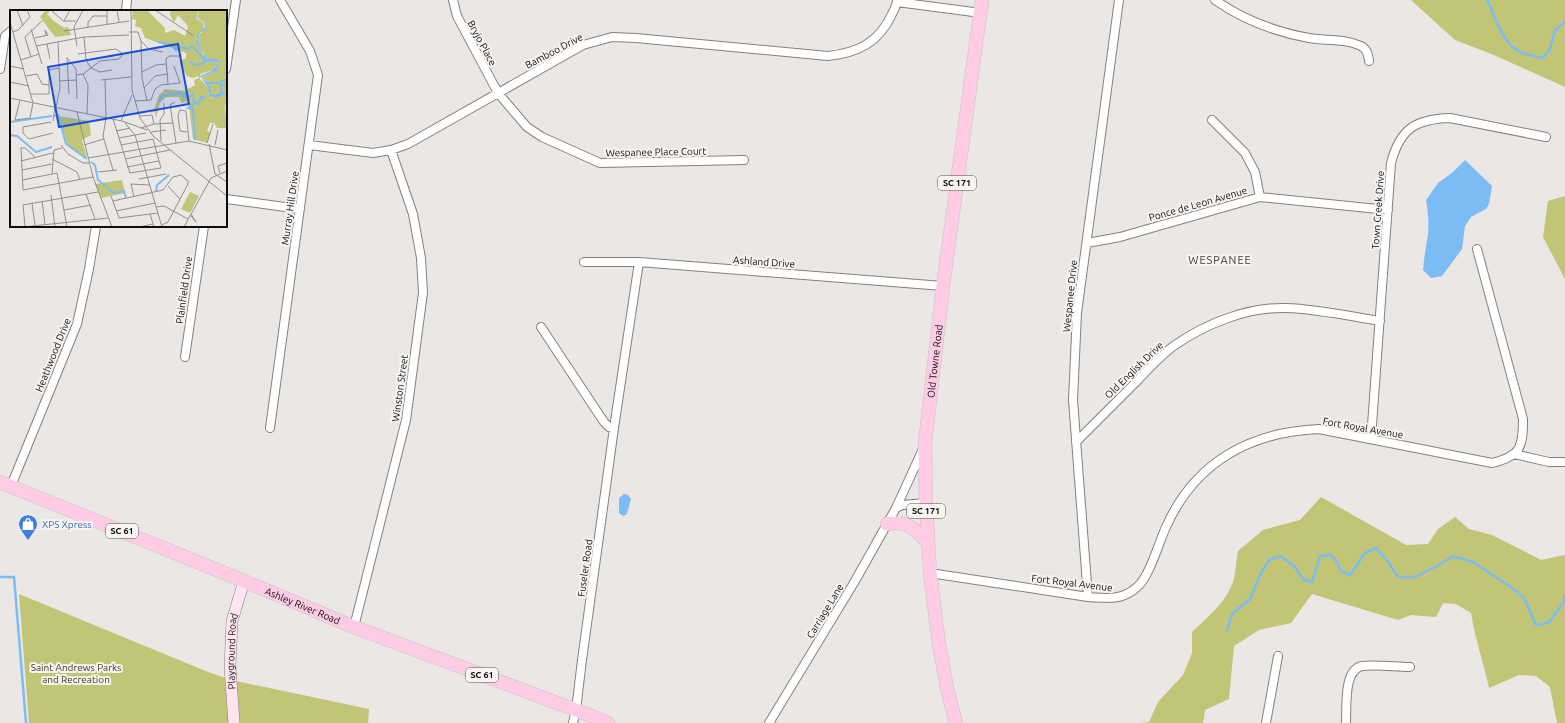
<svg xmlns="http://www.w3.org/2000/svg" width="1565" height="723" font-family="Ubuntu,sans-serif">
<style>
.green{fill:#c1c575}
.water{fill:#7bbcf5}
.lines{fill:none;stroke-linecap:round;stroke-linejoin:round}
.stream{stroke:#7bbcf5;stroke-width:2.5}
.street-casing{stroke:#848280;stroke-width:10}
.secondary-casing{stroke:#848280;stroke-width:12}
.primary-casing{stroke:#c5c5c5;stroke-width:14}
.street{stroke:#fff;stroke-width:8}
.secondary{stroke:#ffe5f2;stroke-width:11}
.primary{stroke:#ffcbe5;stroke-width:13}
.labels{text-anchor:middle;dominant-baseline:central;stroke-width:4;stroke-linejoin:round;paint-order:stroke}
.shield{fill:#f7f4f2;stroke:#545252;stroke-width:1}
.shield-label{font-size:9px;font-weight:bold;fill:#0e0d0d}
.street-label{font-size:10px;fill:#0e0d0d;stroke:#f7f4f2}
.shop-label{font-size:10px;fill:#366cbe;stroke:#f7f4f2;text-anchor:start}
.park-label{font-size:10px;fill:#393b17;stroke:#f7f4f2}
.neighbourhood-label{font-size:11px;letter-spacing:1px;fill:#393736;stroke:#f7f4f2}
.inset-river{fill:none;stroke:#7bbcf5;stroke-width:2}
.inset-road{fill:none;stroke:#92908f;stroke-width:1}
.view{fill:#1d4ed8;fill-opacity:0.15;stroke:#1d4ed8;stroke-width:2}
.inset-edge{fill:none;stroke:#0e0d0d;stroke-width:2}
</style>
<rect width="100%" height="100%" fill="#eae7e5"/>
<path class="green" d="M1411,0H1565V87L1494,55L1455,40Z
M1565,196V279L1543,237L1548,201Z
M1321,497L1406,545L1428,544L1438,529L1455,517L1469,529L1492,535L1541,560L1565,555V723H1557L1550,687L1536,676L1519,675L1489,688C1484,663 1475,639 1471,613L1456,604L1443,603L1436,617L1411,615L1398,620L1312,594L1291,623L1259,630L1234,646L1229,699L1205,710L1203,723H1142L1149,722L1158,702L1183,675L1192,653V632C1207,618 1226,602 1233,582C1236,573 1236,561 1238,551L1263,530L1300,520Z
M19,594L208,672L231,680L369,709L368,723H29Z"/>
<path class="water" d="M1465,160L1492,186L1489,204L1486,209L1471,217L1465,226L1462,249L1442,276L1431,278L1423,270C1424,258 1426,247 1428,235C1429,223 1428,211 1426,200L1438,183L1453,172Z
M624,494L628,495L631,499L627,514L623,516L619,513V498Z"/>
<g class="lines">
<path class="stream" d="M1487,0C1495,16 1500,36 1514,48C1522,55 1534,56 1543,58L1550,49L1555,30L1565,22
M0,577H14L26,723
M1227,630L1232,614L1250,599L1261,573L1270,559L1281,556L1295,567L1304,580L1312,582L1320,556L1331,555L1337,562L1341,571L1350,575L1365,553L1376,548L1386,559L1398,577H1415L1439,565L1453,556L1473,562L1511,587L1524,598L1536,625L1548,623L1564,602L1565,595"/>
<defs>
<path id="street" d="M453,0L457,16L498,93L527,127L542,137L600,163L744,160
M1215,0C1242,19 1276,32 1309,38C1326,41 1344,38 1361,46C1367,49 1368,54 1369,61
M897,2L981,13
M126,11L127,0
M0,69L5,36L11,31
M226,69L236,0
M1212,120L1245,153L1255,172L1260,197
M309,145L373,153L391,150L408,144L583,45L612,37L636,38L828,56C857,53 879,43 892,14C894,10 897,5 897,0
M226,199L300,209
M1087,243L1120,237L1260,197L1388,210
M584,262H639L943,286
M541,327L604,422L609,427L614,428
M185,357L204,226
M270,428L318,75L310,51L280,0
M1371,439L1391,163C1400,129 1415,119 1450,118L1546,137
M1076,442C1096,422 1116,402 1136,382C1148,369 1161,355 1175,345C1207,323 1248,307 1286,308C1318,309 1349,316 1380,321
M1514,454L1549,462H1565
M11,486L77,324L89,269L96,226
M896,508L923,449
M930,573L1088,597C1107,598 1122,601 1137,587C1149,578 1159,542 1166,527C1195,462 1250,432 1319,429L1492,463C1521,456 1523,447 1523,419L1477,249
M1088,597L1073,400L1077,313L1119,0
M354,627L406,420L423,293L421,258L413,214L391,150
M573,723L576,710L582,660L614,428L639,262
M769,723L855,581L896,508L902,505L926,503
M1266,723L1278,656
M1346,723C1347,708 1343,670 1362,666C1376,664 1396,667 1410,667"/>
<g id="secondary">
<path id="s1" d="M234,723L230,667L232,621L244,581"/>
</g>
<g id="primary">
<path id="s2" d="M0,482L244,581L354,627L576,710L608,723"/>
<path d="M887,524C908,520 913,529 928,542"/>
<path id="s3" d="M956,723L947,688L939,644L930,573L926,503L925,443L943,286L982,0"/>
</g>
</defs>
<use href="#street" class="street-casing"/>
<use href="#secondary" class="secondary-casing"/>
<use href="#primary" class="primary-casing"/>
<use href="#street" class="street"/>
<use href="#secondary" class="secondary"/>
<use href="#primary" class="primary"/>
</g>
<defs>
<symbol id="shop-pin" viewBox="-11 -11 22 30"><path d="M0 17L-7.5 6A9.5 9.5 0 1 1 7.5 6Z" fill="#3f7fe0" stroke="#f7f4f2"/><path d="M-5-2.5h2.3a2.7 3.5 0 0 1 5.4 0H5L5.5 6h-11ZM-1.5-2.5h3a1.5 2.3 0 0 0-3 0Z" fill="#fff"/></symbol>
</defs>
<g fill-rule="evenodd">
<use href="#shop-pin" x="17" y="513" width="22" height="30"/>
</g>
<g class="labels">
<g class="shield">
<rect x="938" y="176" width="38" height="14" rx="3"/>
<rect x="907" y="504" width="38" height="14" rx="3"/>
<rect x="106" y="524" width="32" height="14" rx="3"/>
<rect x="466" y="668" width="32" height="14" rx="3"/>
</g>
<g class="shield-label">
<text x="957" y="183">SC 171</text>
<text x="926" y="511">SC 171</text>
<text x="122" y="531">SC 61</text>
<text x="482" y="675">SC 61</text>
</g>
<g class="street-label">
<text transform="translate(482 43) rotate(62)">Bryjo Place</text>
<text transform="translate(554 51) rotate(-28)">Bamboo Drive</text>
<text transform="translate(656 152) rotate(-1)">Wespanee Place Court</text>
<text transform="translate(1198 204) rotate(-16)">Ponce de Leon Avenue</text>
<text transform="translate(290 208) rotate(-82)">Murray Hill Drive</text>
<text transform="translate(1378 210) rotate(-86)">Town Creek Drive</text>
<text transform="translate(764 262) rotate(4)">Ashland Drive</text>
<text transform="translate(184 290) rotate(-82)">Plainfield Drive</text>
<text transform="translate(1070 296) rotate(-84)">Wespanee Drive</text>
<text transform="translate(53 355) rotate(-68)">Heathwood Drive</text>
<text stroke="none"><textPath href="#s3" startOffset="365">Old Towne Road</textPath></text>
<text transform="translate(1134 370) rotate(-44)">Old English Drive</text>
<text transform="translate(400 388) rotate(-82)">Winston Street</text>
<text transform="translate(1363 428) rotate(10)">Fort Royal Avenue</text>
<text transform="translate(585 568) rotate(-82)">Fuseler Road</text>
<text transform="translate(1072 583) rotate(7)">Fort Royal Avenue</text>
<text stroke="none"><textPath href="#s2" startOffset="327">Ashley River Road</textPath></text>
<text transform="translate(825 611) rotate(-59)">Carriage Lane</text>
<text stroke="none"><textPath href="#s1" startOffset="72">Playground Road</textPath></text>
</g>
<g class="shop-label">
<text x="42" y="524">XPS Xpress</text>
</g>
<g class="park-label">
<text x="76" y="667">Saint Andrews Parks<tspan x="76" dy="12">and Recreation</tspan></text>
</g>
<g class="neighbourhood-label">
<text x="1220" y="260">WESPANEE</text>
</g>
</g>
<g transform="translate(10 10)">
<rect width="217" height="217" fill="#eae7e5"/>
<path d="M36,0L40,1L37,4L44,11L54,18L58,17L61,25L45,27L30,7ZM123,0H137L155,18V23L164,20L175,26L178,16L168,5L164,12L160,5L161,0H188L186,9L193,12L194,17L186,29L194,46V53L205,51L208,53L203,60L190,64V69L198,77L202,88L217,84L215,98L217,118H207L204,113H200L197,121L200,122L197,133L183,129L179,96L176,91L172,93L169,87H156L150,93L146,108L145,102L139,103L144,100L149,85L155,79L174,81L185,75L184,70L189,68L188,66L183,68L177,66L170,54V51L176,48V43L135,28L131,18L125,16L126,10L122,9ZM189,0H217V82L207,85H202L199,73L192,67L206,61L210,52L197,49L188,31L190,24L196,18L195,12L188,8ZM49,106L79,111L81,125L72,130L77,148L56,134ZM112,170L115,183L91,188L85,174ZM180,182L189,186L180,203L171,199Z" fill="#c1c575"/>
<path d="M189,0L187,8L195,12L196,18L195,21L190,22L188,31L197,49H207L210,52L207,59L209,60L193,66L192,68L199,73L202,85L217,82V84L205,88L200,86L198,77L190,66L203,60L208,53L205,51L194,53V44L186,32L188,24L195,17L194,12L186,8Z" fill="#7bbcf5"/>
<path class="inset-river" d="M148,32L161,35L166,40L169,36L178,39L182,36L194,49M180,52L186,55L194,53M199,73H209L216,69M211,84V75L217,74M149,92L152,85L156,86L160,83L163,85L169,82L175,87L177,81L179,87L183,84L184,94L178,98L183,99L185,130M185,92L188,94L191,87L195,88M44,106L48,105L56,134L77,149M0,112L42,106M0,125L7,126L26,142L42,137M81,152L85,155L88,170L97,177M97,178L104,183L114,181L116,188M146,181L147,175L159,165"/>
<path class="inset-road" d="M7,0L13,16M41,0L53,11H66M107,0L109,12M121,0L122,80L130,108L143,126L217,186M145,0L184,26M54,11L60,0M0,12L23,93L20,108L5,110L10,90M97,14V0M78,17V12L83,6H96M21,19L32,54M54,21L119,11M3,22L8,20L20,7L17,0M119,22H128L131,31L139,39L153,42M74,27L76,50L81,58L90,62L102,60M25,28L38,25L35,20L36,25M131,31L132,68L137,91M37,34L40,49M26,36L74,27L119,25M67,36L64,17L73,0M68,44L106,39L113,44M21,47L15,27L32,11M57,47L59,84M58,49L66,59L67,89M11,50L29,44M0,56L14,59M132,62L146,55L156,54M73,64L78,75L77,104M66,65L73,64L90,51L109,49L113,44M16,66L27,64L32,74L39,75M91,70L121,67M95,70L96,108L93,126L103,160M49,71L66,70M0,72L19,76M158,74L156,49L159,46H169M134,78L145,66L157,64M21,84H39V60L49,58M0,88L112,111L137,120M125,91L141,90L145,79L151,75L170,73L164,56M165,92L160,95L166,133M46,97L50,78L48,32M67,102L83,167L102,217M130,106L142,105L144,114M103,109L120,163L151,158L143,129M43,111L45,97M111,111L122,85M41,112L13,117V123L19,129L43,123M115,113L125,125L152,217M131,118L144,114L163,113M106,121L120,118M141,122L156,120M177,122L170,121L168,106L170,100L176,101L179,131M109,128L136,123M151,131L150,110L154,104V93M0,132V159M197,133L203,114M199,134L205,164L217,172M51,135L58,144L73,153H79M74,135L94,129M111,135L143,129M205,135L208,120M25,147L15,138H11L13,180L83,167M78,148L179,131L217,140M42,149L67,162L70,170M115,149L160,140M11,151L43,143M117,157L149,151M12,160L42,154M88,162L107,160M210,163L208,156L217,153M42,164L44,140L52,138M129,169L156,164M12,170L47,163L57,217M158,176L170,189M76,184L85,209M41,185L45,217M101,186L109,208L148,203M124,187L121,174L140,175M32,191L35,214M103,191L153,180L163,167L171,165L178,171V174L158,212L152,215M22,193L25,215M146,197L154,196L178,209M54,200L81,195M106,201L145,193M140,204L144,217M180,205L186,212L181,204M15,216L13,195L88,182M13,217L98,208M129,217L143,214M174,217L201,168L217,161"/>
<path class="view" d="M168,34L179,94L49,117L38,57Z"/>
<rect width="217" height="217" class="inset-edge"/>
</g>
</svg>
